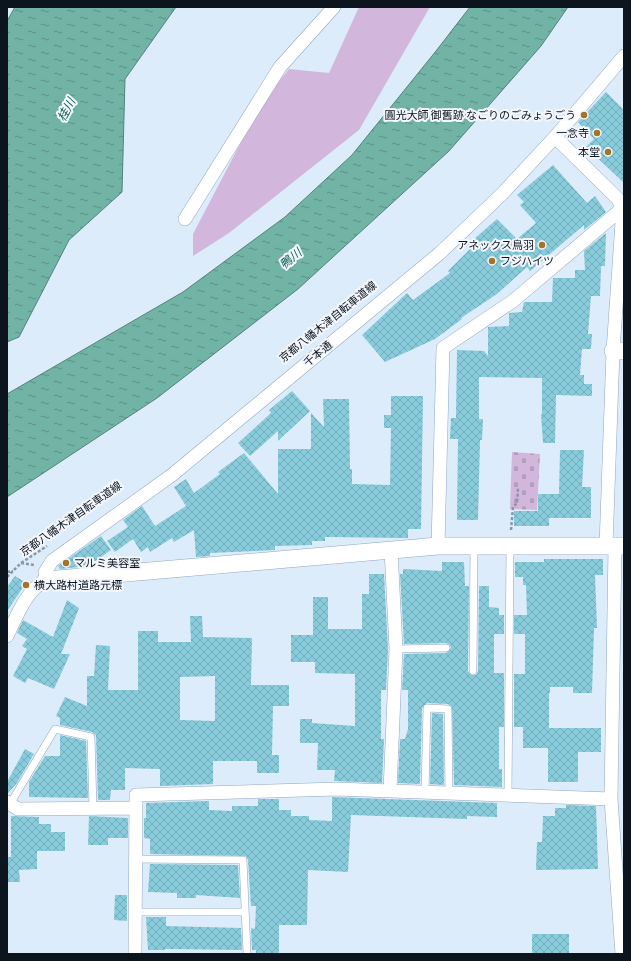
<svg xmlns="http://www.w3.org/2000/svg" width="631" height="961" font-family="'Source Sans 3','Noto Sans JP',sans-serif">
<style>
.green{fill:#d3b6db}
.cemetery{fill:url(#cemetery-stones)}
.water{fill:url(#water-ripples);stroke:#53837c}
.building{fill:url(#building-cross-hatch);fill-rule:evenodd}
.lines{fill:none;stroke-linecap:round;stroke-linejoin:round}
.service-casing{stroke:#90a7bf;stroke-width:8}
.minor-casing{stroke:#90a7bf;stroke-width:14}
.tertiary-casing{stroke:#90a7bf;stroke-width:18}
.path{stroke:#8a96a3;stroke-width:2.5;stroke-dasharray:3 2;stroke-linecap:butt}
.service{stroke:#fff;stroke-width:7}
.minor{stroke:#fff;stroke-width:13}
.tertiary{stroke:#fff;stroke-width:17}
.poi-dot{fill:#a37327;stroke:#f3f7fd;stroke-width:1.5}
.labels{text-anchor:middle;dominant-baseline:central;stroke-width:4;stroke-linejoin:round;paint-order:stroke}
.poi-label{font-size:11px;fill:#0c141d;stroke:#f3f7fd;text-anchor:end}
.street-label{font-size:11px;fill:#0c141d;stroke:#f3f7fd}
.water-label{font-size:12px;font-style:italic;fill:#096557;stroke:#f3f7fd}
</style>
<defs>
<pattern id="cemetery-stones" width="16" height="16" patternUnits="userSpaceOnUse"><rect width="16" height="16" fill="#d3b6db"/><path d="M2 7V4a2 2 0 0 1 4 0v3zM10 15v-3a2 2 0 0 1 4 0v3z" fill="#b49cbc"/></pattern>
<pattern id="water-ripples" width="26" height="14" patternUnits="userSpaceOnUse"><rect width="26" height="14" fill="#71b3a4"/><path d="M2 4q2-2 4 0t4 0M15 11q2-2 4 0t4 0" fill="none" stroke="#5b9085"/></pattern>
<pattern id="building-cross-hatch" width="8" height="8" patternUnits="userSpaceOnUse"><rect width="8" height="8" fill="#88cbda"/><path d="M0 0l8 8M0 8l8-8" fill="none" stroke="#74adbb"/></pattern>
</defs>
<rect width="100%" height="100%" fill="#ddecfb"/>
<path class="green" d="M359,7H430L359,130L229,233L193,256V234L261,104L289,69L329,73Z"/>
<path class="cemetery" d="M512,452L540,454L537,510L510,509Z"/>
<path class="water" d="M15,7H176L125,79L122,192L69,240L19,337L7,342V21Z
M470,7H568L541,46L449,151L298,289L157,398L7,497V394L183,292L285,217L352,155L436,51Z"/>
<path class="building" d="M606,92L624,110V183L586,147L594,139L578,122Z
M553,165L587,203L595,196L606,212L584,230V225L530,271L527,267L497,294L461,318L462,319L435,339L385,362L362,335L407,293L413,300L450,273L448,271L469,250L466,246L497,219L517,239L536,223L520,205L524,202L517,195Z
M606,233L605,266H601L600,296H591L588,334H592L591,349H582L580,375H584V384H592V396L556,395L555,443H543L541,414H542V378L479,377V419H483L482,440H480L478,520H457L458,439H450L451,418H456L457,350L484,351L488,356V327L509,326V313L522,312L524,302H552L553,278H575V270H585L584,251Z
M292,391L310,411L278,441V431L250,456L238,443L271,413L269,410Z
M391,396H423L421,529H408V538L325,537V541H312V545L275,546V550L210,553V556L196,557L194,530L174,542L172,538L150,552L148,547L141,552L133,539L115,552L107,541L128,527L123,520L142,506L155,526L186,506L174,487L186,479L194,493L220,474L218,472L244,453L278,494V449H311V413L324,427L323,399H349L350,469H352V484L390,485L391,428H384V415H391Z
M560,450H584L582,487H591V518H549V526H514V511H538V494H559Z
M101,536L111,550L88,566L60,569L58,566Z
M544,559H603V575H595L597,628H594L592,693H573V687H550V693H549V728H601V752H578V782H548V748H523V727H514V674H525V634H514V615H527L526,585H523V577H515V562H544Z
M442,562H464L465,586H469L468,671L471,675H476L478,671L479,586H489V607L499,608V615H504V634H494V673H504V727H499V769H502V787L454,785L452,707L448,704L427,703L422,708L420,784L398,783L400,739H405L408,729V690H402L404,654L446,653L451,648L450,645L446,643L404,644L400,574H403V569L442,571Z
M369,574H384L388,649L386,690H381V739H384L382,783L334,781L335,770H317L318,743H300V719H312V723L355,726V674L315,673V662H291V635H313V597H328V629H362V594H369Z
M15,576L26,583L7,611V587Z
M67,600L79,608L61,654H70L54,689L28,678L25,683L13,676L27,649L22,646L27,639L17,633L23,620L53,637Z
M190,616H202L203,637L252,638L251,685H289V706H273L272,755H279V773H257V761H213V784L160,786V769L125,768V790H111L110,800H98L96,735L92,732L60,725V718L56,716L65,697L87,706V676H94L96,645L110,646L108,690H138V631H158V642H191ZM215,676V721L180,720V677Z
M432,713L443,714L444,785L430,784Z
M60,735L86,741L88,798L29,797V782L45,756H60Z
M25,749L34,754L17,783L7,794V782Z
M332,797L497,803V817L467,816V819L351,815L348,872L308,870L307,925H279V954H256V950H252L251,928L255,929L256,906H251L248,860L246,856L150,854V839L144,838V818H146V803L209,801V810L232,811V806H258V799H279V810H291V816H309V820L332,821Z
M566,805L596,806L598,869L536,870L537,842H542L543,816H555V808H566Z
M11,816L39,817V824H51V832H65V851H37V869L19,870L20,882H7V857H11Z
M89,816L128,818V838H108V845H88Z
M150,864L238,865L240,898L196,895V898H177V893L148,892Z
M115,895H127V921L114,920Z
M146,917H166V926L241,928L242,950L165,949V950H148Z
M532,934H569V954H532Z"/>
<g class="lines">
<defs>
<path id="service" d="M396,649L446,648
M473,671L474,546
M425,792L427,708L448,709L449,793
M508,795L510,546
M10,804L55,729L91,737L93,808
M135,859L243,860L247,953
M135,912H245"/>
<path id="minor" d="M555,137L617,198L623,208L613,351L606,546
M185,219L280,67L334,7
M438,546L443,348L513,301L624,207
M615,546L611,799L622,954
M7,636C17,616 26,590 46,580L45,572L52,561L172,475L440,253L502,194L555,137L624,56
M390,791L396,649L391,550
M7,802L18,809L136,808
M135,954L136,795L336,789L611,799"/>
<path id="tertiary" d="M613,351H624
M46,580L438,546H624"/>
</defs>
<use href="#service" class="service-casing"/>
<use href="#minor" class="minor-casing"/>
<use href="#tertiary" class="tertiary-casing"/>
<path class="path" d="M511,530L513,507L517,503L518,488
M21,563L34,565
M7,572L13,571
M7,577L21,563L47,546"/>
<use href="#service" class="service"/>
<use href="#minor" class="minor"/>
<use href="#tertiary" class="tertiary"/>
</g>
<g class="poi-dot">
<circle cx="584" cy="115" r="4"/>
<circle cx="597" cy="133" r="4"/>
<circle cx="608" cy="152" r="4"/>
<circle cx="542" cy="245" r="4"/>
<circle cx="492" cy="261" r="4"/>
<circle cx="66" cy="563" r="4"/>
<circle cx="26" cy="585" r="4"/>
</g>
<g class="labels">
<g class="poi-label">
<text x="576" y="115">圓光大師 御舊跡 なごりのごみょうごう</text>
<text x="589" y="133">一念寺</text>
<text x="600" y="152">本堂</text>
<text x="534" y="245">アネックス鳥羽</text>
<text x="500" y="261" text-anchor="start">フジハイツ</text>
<text x="74" y="563" text-anchor="start">マルミ美容室</text>
<text x="34" y="585" text-anchor="start">横大路村道路元標</text>
</g>
<g class="street-label">
<text transform="translate(328 322) rotate(-39)">京都八幡木津自転車道線</text>
<text transform="translate(318 354) rotate(-40)">千本通</text>
<text transform="translate(71 519) rotate(-35)">京都八幡木津自転車道線</text>
</g>
<g class="water-label">
<text transform="translate(67 110) rotate(-62)">桂川</text>
<text transform="translate(291 259) rotate(-40)">鴨川</text>
</g>
</g>
<rect width="631" height="961" fill="none" stroke="#0c141d" stroke-width="16"/>
</svg>
